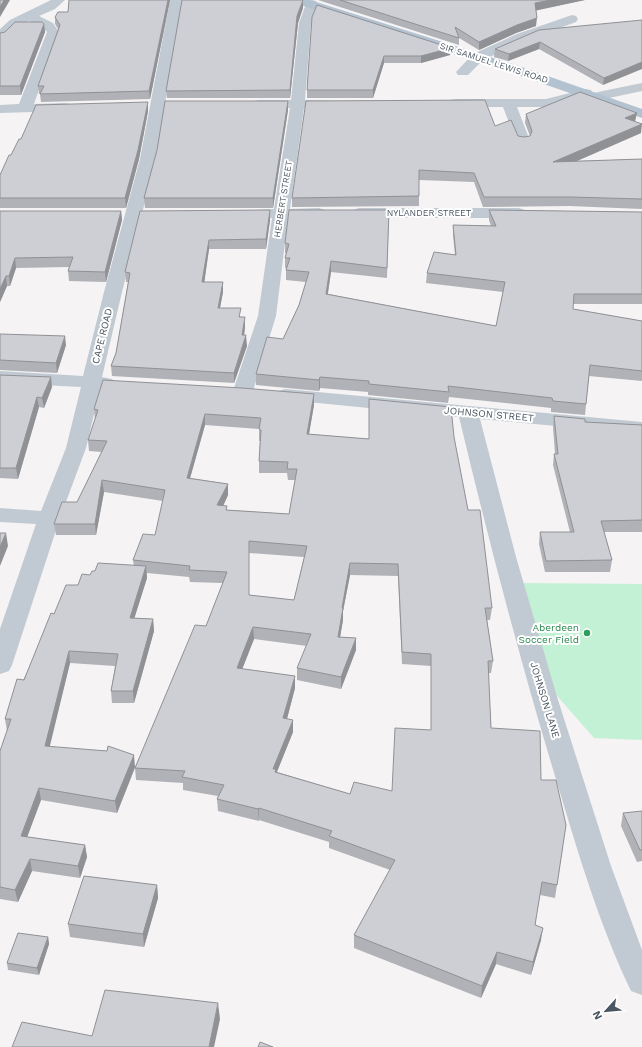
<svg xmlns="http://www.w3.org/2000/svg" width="642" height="1047" font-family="'Work Sans',sans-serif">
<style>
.green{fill:#c3f1d5}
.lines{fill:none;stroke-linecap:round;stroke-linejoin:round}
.minor{fill:#c1cad2;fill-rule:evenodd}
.major{fill:#b3c2d1;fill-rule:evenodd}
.wall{fill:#b0b2b7;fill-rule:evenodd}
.shaded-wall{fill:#909195}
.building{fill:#cdcfd5;stroke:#909195;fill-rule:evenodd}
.leisure-dot{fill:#2e9e5b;stroke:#fff;stroke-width:1.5}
.labels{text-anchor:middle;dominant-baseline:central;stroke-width:4;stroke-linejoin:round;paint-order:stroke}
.far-street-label{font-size:9px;fill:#4a5661;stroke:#fff}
.street-label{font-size:10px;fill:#4a5661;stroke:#fff}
.leisure-label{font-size:10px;fill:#27864d;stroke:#fff;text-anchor:end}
</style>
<rect width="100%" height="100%" fill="#f5f3f3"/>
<path class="green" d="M519,583L642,584V740L594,738L544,681Z"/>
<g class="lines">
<path class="minor" d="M51,0H65L55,9L39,16L53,23L59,32L34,104L65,103L70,104L72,107L70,110L65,111L0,113V105L19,104L47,32L44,29L29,21L18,26L5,39L0,40V29L10,20Z
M170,0H182L156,159L122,292L102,377L112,379L115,383L112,387L100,389L86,448L60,518L12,665L9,671L0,674V629L36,524L0,522V508L41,511L66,448L81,387L0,383V371L83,376L104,292L140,159Z
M312,0L316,1L318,4L311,23L305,100L340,101L342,104L340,107L304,108L290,209L319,208L325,210L327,213L325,216L288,218L276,316L253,391L250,395L243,397L236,395L233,391L258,316L272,218L241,219L235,217L233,214L235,211L274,209L290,108H259L254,107L252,104L254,101L259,100H291L299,23L306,4L308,1Z
M572,15L576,16L578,19L576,22L527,40L483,60L468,75H458L456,72L473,54L517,34Z
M642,83V91L595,101L590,100L588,97L546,107H517L530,141L528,144L523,145L518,144L516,141L503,107H455L450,106L448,103L450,100L455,99H546L586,89L591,90L593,93Z
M359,208H519L525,210L527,213L525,216L519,218H359L353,216L351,213L353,210Z
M285,389L642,422V434L480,419L516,557L558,700L611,866L642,950V995L631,991C598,922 577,849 555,776C519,657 488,538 459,417L278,399L275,395L278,391Z"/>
<path class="major" d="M292,0H310L519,66L642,109V118L509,72L294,3Z"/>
</g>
<path class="wall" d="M69,0H170L150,99L41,102L40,94H39L38,86L58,29L55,24V17L68,12Z
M303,0V8L298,23L290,98H167L166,91Z
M318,0H585L536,10V26L516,33L479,50L459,38V45Z
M312,17L451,48L450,55L421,63H384L373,98H307V90Z
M642,20L603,85L539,49L508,61L494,57L495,49Z
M44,24L45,32L21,95H0V33Z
M288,101V110L273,208H145L144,198L157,150Z
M148,102V111L139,159L126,208H0V175L11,155L21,139Z
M526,114L635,122L641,133L576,161L642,159V209L569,206L483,207L474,182L419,180V206L292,207V198L495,126L518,136L524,137L530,136L525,123Z
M270,210V220L266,249H209L204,282H223V292L220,308L241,317L245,327L244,335L247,346L234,383L112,376L111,366L116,353L128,282H126L125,272Z
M389,210L387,278L331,272L328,294L496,326L503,292L426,283L427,273L455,255L453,235V225L491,226L489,220V210L642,212V304H573V309L642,321V381L589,376L585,415L551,412V408L449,397L448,403L368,395V392L320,388L319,391L256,385V374L283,339L299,305L306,282L286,280V270L287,268H285V258L286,253H285V243Z
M0,211H121L122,220L106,282L69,281L68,271L69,267L16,268L10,286H7L0,302Z
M0,334L66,345L57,373L0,370Z
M0,375L52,387L44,408L39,407L18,479L0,478Z
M369,399L454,437L468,510L492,608L490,620H487L493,661L491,673H488L491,728L541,780L566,825L555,898L540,895L535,925L541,940L531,975L496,964L481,998L354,948V935L390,870L329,848V842L259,820V821L218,811L217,799L218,796L183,790V783L136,780L135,768L117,813L41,800L27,837L85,845L87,857L80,878L32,871L18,902L0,899V751L7,731L5,719L54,614L78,585L95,571L134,566L133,560L155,535L163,501L104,492L96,535H56L54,524L77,502L102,452L89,451L88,440L95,420L94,409L314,405L309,434L369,439ZM205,425L259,429V441H260L259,461V473H287L288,480H295L289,514L227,510L223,506L228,495V484L190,478ZM249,553L304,557L294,600L249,595ZM147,573L189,577L190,582L223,583L206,626L135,767L49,746L70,663L115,666L111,691L112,703H134L154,631L153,619L134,618L147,578ZM350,575L398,576L402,664L431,666V730L392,791L350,794L277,772L293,732L287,719L295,688V676L242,669L254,639L307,646L297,668V680L341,689L356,650L340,637L343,620V611Z
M554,416L585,422L642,425V532H604L612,560L610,572H545L539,544L540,532H570L553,465L554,454H555L553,427Z
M642,811V861L637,862L621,826L623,813Z
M157,885L158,898L144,947L70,937L68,924Z
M48,937L49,944L39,975L8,970L7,963Z"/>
<path class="shaded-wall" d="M4,0H10L0,17V7Z
M168,0H170L150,99L149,91Z
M303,0V8L298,23L290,98V90L297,16Z
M551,0H585L534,11L535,3Z
M537,18L536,26L516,33L479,50V42L517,25Z
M44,24L45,32L21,95L20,86Z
M540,42L539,49L508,61L509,54Z
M451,48L450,55L421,63V56Z
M384,56V63L373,98V90Z
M642,62V69L603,85L604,78Z
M288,101V110L273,208V198Z
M148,102V111L139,159L126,208L125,198Z
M637,113L635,122L625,118Z
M642,124L641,133L552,172L553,162Z
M270,210V220L266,249V239Z
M121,211L122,220L106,282L105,272Z
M209,240V249L203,292L202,282Z
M15,258L16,268L10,286L9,276Z
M331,261V272L326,304V294Z
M6,276L7,286L0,302V289Z
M223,282V292L218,318V308Z
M245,317V327L243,345L242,335Z
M246,335L247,346L234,383V373Z
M65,336L66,345L57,373L56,363Z
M51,377L52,387L44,408L42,398Z
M320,377V388L319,391V380Z
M314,394V405L307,445V434Z
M37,397L39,407L18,479L16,468Z
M205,414V425L187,489V478Z
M102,480L104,492L96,535L95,524Z
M228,484V495L218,517L217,505Z
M6,533L8,546L0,566V547Z
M350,563V575L343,611V620L338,649V637L342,608Z
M146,566L147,578L131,629L130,618Z
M153,619L154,631L134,703L133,691Z
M253,627L254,639L238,680L237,668Z
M356,638V650L341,689V677Z
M69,651L70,663L47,758L45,746Z
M295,676V688L284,730L283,718Z
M293,720V732L276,774L273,769Z
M134,755L135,767L117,813L115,801Z
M39,788L41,800L23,848L21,836Z
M259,808V821L258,809Z
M85,845L87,857L80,878L78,866Z
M30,859L32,871L18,902L15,890Z
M157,885L158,898L144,947L143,934Z
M543,928L541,940L531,975L533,962Z
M48,937L49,944L39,975L37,968Z
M497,952L496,964L481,998L482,986Z
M218,1003L220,1019L214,1047H209Z"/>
<path class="building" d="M0,0H4L0,7Z
M69,0H168L149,91L40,94L44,86H38L60,25L55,17L58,12H68Z
M182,0H303L297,16L290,90L166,91Z
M340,0H551L535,3L537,18L517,25L479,42L455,27L459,38Z
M317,5L451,48L421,56H384L373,90H307L312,17Z
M642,20V62L604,78L540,42L509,54L495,49L539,30Z
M15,22H42L44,24L20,86H0V33L5,32Z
M580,92L637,113L625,118L642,124L553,162L642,159V199L570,197H484L474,173L419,170V196L292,198L306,101L485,100L495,126L511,120L518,136L524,137L530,136L532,131L526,114Z
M165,101H288L273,198H144L157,150Z
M148,102L138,150L125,198H0V175L9,155H11L19,139H21L36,105Z
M270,210L266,239L209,240L202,282H223L218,308H241L239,317H245L242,335H246L234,373L111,366L116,353L130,273L125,272L140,211Z
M289,210H389L387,268L331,261L326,294L496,326L505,282L427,273L434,252L456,255L453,225L496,226L489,210L642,212V294H574L573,309L642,321V371L590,365L586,404L553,401L552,398L448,386L449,392L369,384V381L320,377L319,380L256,374L267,337L283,339L299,305L309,272L286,270L290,258H285L289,244L285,243Z
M0,211H121L105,272L68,271L73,257L15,258L9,276H6L0,289Z
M0,334L65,336L56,363L0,360Z
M0,375L51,377L42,398L37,397L16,468H0Z
M103,380L242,388L314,394L307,434L369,439V399L451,407L454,437L468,510H480L492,608H485L493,661H488L491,728L540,731L541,780H556L566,825L557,885L542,882L535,925L543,928L533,962L497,952L482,986L354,935L395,860L329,836L332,831L259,808L258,809L217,799L224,785L182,777L185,771L135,768L195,625L206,626L227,572L189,570L190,566L133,560L143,534L155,535L165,490L102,480L95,524H54L62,502H77L107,441L88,440L98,410L94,409ZM205,414L261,418L259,429L261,430L259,461L288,462L287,469H297L289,514L226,510L227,506L217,505L228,484L187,478ZM249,541L307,546L294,600L249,595ZM350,563L398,564L402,652L431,654V730L395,728L392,791L354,782L350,794L275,772L276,769H273L293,720L283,718L295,676L237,668L253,627L311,634L297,668L341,677L356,638L338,637L343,608H342Z
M554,416L585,419V422L642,425V520L601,521L612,560L546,561L540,532H574L554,454H558Z
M0,533H6L0,547Z
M98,563L146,566L130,618L153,619L133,691H111L118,654L69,651L45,746L107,751L108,746L134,755L115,801L39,788L21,836L85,845L78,866L30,859L15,890L0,887V751L11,719H5L17,679L24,680L51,613L54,614L66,585H78L82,574L90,575L92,571H95Z
M642,811V850H640L623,813Z
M84,876L157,885L143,934L68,924Z
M18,933L48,937L37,968L7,963Z
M105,990L218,1003L209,1047H12L22,1022L92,1036Z
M260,1042L273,1047H258Z"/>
<circle class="leisure-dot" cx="587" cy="633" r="4"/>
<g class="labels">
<g class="far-street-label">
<text transform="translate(494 63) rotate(18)">SIR SAMUEL LEWIS ROAD</text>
<text transform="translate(283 199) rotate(-81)">HERBERT STREET</text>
<text x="429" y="213">NYLANDER STREET</text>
</g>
<g class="street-label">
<text transform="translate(102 336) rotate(-76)">CAPE ROAD</text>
<text transform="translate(489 414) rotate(5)">JOHNSON STREET</text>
<text transform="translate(545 700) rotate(73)">JOHNSON LANE</text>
</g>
<g class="leisure-label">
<text x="579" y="627">Aberdeen<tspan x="579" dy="12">Soccer Field</tspan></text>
</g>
</g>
<g transform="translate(606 1011) rotate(243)" stroke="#ffffff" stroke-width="3" paint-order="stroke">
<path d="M0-3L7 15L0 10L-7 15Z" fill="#4a5661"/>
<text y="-6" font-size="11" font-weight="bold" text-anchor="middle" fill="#4a5661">N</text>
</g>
</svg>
